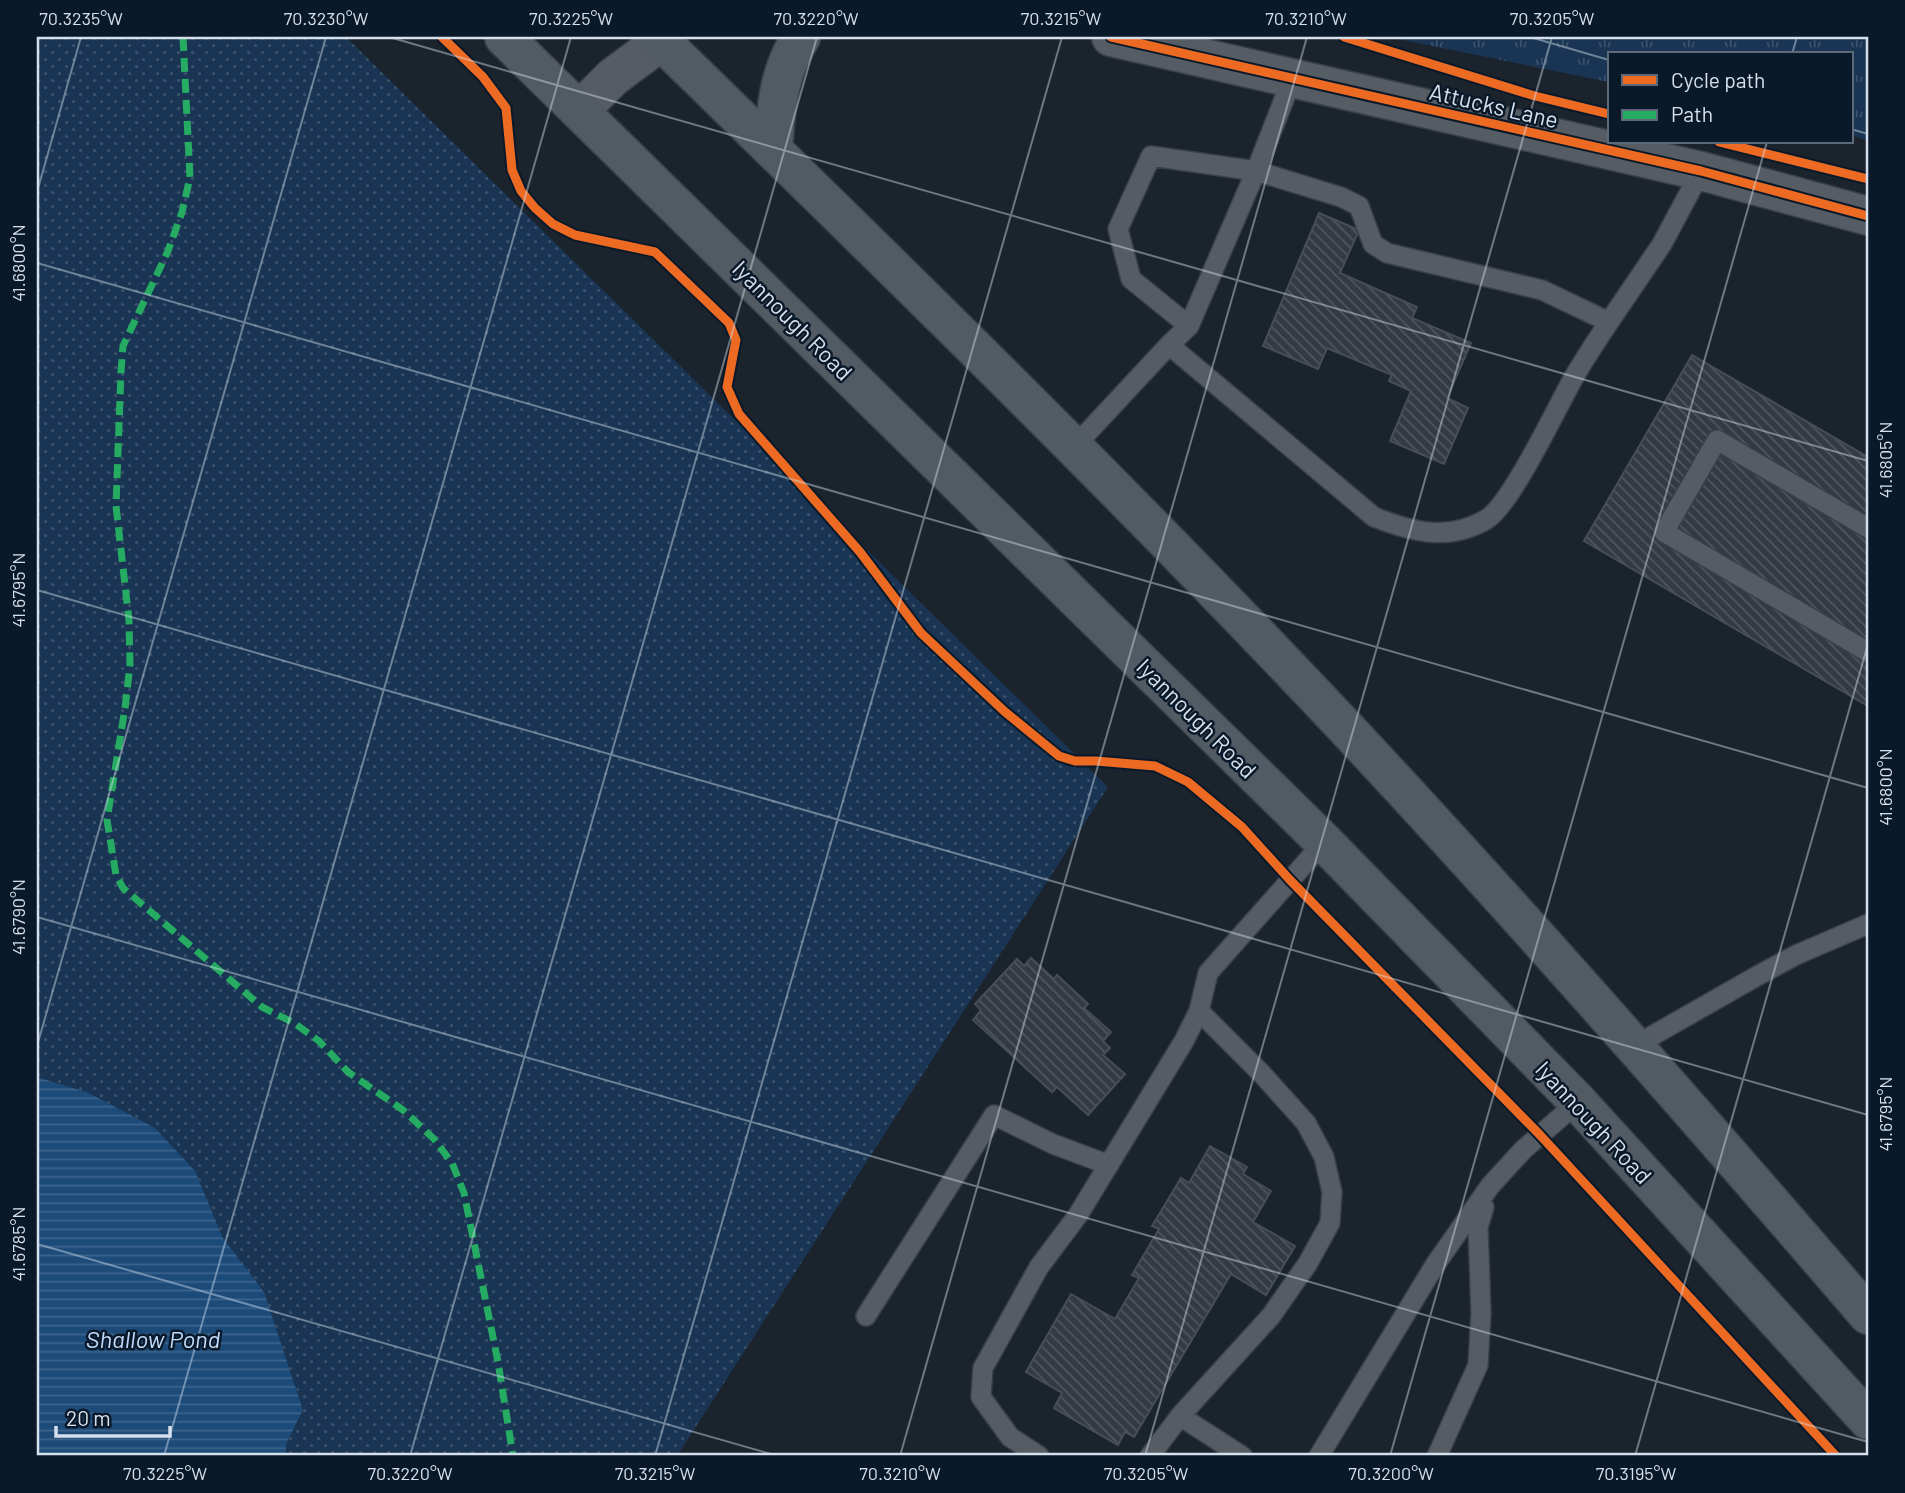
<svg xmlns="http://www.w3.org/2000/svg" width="1905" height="1493" font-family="Barlow,sans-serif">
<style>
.grass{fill:url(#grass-tufts)}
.park{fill:url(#park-dots)}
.water{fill:url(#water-rules)}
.building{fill:url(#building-back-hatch);stroke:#474e57;stroke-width:2}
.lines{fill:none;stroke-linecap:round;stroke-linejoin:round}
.service-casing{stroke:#383f47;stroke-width:22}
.minor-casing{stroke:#383f47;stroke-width:41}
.primary-casing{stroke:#383f47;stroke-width:41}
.service{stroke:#565c63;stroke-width:19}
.minor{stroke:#565c63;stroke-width:38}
.primary{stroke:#525a63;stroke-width:38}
.quiet{stroke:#26ab63;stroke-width:7;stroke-dasharray:14 7;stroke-linecap:butt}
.cycleway-casing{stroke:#0a192a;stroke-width:13}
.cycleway{stroke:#ed6a23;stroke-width:9}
.ticks{fill:none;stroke:#d5e0ec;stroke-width:2;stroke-opacity:0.45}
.labels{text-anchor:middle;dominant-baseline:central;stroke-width:5;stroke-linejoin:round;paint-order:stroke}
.street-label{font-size:23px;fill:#d5e0ec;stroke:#0a192a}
.water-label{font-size:24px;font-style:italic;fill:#bfdafa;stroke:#0a192a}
.neatline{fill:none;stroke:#d5e0ec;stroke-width:2.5}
.ticks-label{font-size:18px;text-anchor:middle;fill:#d5e0ec}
</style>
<defs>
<pattern id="grass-tufts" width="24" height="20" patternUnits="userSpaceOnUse" patternTransform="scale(1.75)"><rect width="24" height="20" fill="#193553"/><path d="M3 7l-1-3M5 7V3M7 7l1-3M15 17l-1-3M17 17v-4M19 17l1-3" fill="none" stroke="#3a526c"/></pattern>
<pattern id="park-dots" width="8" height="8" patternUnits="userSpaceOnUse" patternTransform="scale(1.75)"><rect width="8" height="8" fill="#193553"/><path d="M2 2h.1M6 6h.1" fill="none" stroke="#3a526c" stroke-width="1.8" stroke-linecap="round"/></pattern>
<pattern id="water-rules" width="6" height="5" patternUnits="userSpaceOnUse" patternTransform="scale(1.75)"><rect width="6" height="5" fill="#1c4a79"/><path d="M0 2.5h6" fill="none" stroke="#3c648c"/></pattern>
<pattern id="building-back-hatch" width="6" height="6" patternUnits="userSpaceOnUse" patternTransform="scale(1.75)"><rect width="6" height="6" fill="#333a41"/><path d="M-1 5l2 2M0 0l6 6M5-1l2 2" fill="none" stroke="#50565d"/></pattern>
</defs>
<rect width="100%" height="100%" fill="#1b232c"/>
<path class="grass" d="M1388,37H1868V141L1851,135V54H1609V82Z"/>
<path class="park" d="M37,37H346L1108,787L677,1456H285L287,1442L303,1410L264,1293L223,1238L195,1171L87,1092L37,1077Z"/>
<path class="water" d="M37,1077L87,1092L155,1128L195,1171L223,1238L264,1292L303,1410L287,1442L285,1456H37Z"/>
<path class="building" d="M1319,213L1359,230L1340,273L1417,307L1412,318L1471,343L1447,398L1468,408L1444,464L1390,441L1411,391L1389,381L1392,375L1327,348L1318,369L1263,346Z
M1692,355L1868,457V706L1584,541Z
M1031,958L1054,979L1057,975L1088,1004L1084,1008L1111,1032L1103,1041L1110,1048L1103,1055L1125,1074L1088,1115L1057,1087L1052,1092L973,1020L981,1010L975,1004L1017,959L1024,966Z
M1210,1146L1247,1167L1243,1174L1271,1191L1253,1222L1295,1246L1266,1295L1231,1274L1134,1437L1125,1432L1118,1445L1054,1408L1062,1393L1026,1372L1071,1294L1115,1319L1139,1278L1132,1275L1159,1229L1152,1226L1181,1178L1189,1183Z"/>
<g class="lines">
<defs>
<path id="service" d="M1609,322L1662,244L1701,171
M1169,345L1189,326L1131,279L1118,229L1151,156L1256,171L1189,326
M1074,447L1169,345L1374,517C1412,532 1449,542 1487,519C1512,503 1557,407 1574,377C1585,358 1597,340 1609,322L1542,290L1387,253L1373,244L1359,206L1341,197L1256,171L1292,79
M1868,528L1717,440L1664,532L1868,652
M1636,1045L1757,976L1796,955L1868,924
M866,1316L994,1115L1053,1144L1109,1165
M1180,1416L1271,1316L1308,1263L1330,1223L1332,1192L1324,1157L1306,1123L1262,1074L1199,1011
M1039,1456L1010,1437L981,1397L983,1368L1039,1267L1078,1215L1184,1041L1199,1011L1208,973L1324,842
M1150,1456L1180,1416L1242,1456
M1319,1456L1435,1265L1490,1186L1523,1150L1578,1102
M1437,1456L1478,1365L1481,1313L1478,1227L1484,1207"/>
<path id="minor" d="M1111,37L1701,171L1868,216
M580,110L613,77L667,37"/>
<path id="primary" d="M504,37L1324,842L1578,1102L1868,1420
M657,37C889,263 1122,490 1344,726C1524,918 1697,1116 1868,1315
M773,149C776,109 778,72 801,37"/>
</defs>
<use href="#service" class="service-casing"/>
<use href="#minor" class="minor-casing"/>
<use href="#primary" class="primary-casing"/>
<use href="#service" class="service"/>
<use href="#minor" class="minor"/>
<use href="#primary" class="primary"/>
<path class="quiet" d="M183,37L190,178L182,212L168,251L123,346L121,371L116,506L129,620L130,665L125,708L107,820L116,875L123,888L262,1007L294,1023L319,1041L348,1072L403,1110L434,1139L452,1163L464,1193L498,1362L513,1456"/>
<defs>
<path id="cycleway" d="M442,37L483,77L506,108L512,170L521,191L535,208L553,224L575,235L655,252L729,323L736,340L727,387L739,414L860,552L921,633L1004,711L1059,756L1075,761H1096L1155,766L1188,782L1242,827L1290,880L1540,1135L1836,1456
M1111,37L1701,171L1868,216
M1344,37L1535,96L1609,114
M1719,142L1868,179"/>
</defs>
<use href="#cycleway" class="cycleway-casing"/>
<use href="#cycleway" class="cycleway"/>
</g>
<path class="ticks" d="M389,37L1868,461M1530,37L1609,60M1792,54L1797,37M1851,129L1868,134M37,192L81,37M37,263L1868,788M37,590L1868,1115M37,917L1868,1442M37,1046L326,37M37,1244L778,1456M164,1456L571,37M410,1456L817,37M655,1456L1062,37M900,1456L1307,37M1145,1456L1552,37M1390,1456L1767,142M1635,1456L1868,644"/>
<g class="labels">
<g class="street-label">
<text transform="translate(1494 105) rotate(13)">Attucks Lane</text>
<text transform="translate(793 320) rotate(45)">Iyannough Road</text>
<text transform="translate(1197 718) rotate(45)">Iyannough Road</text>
<text transform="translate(1594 1122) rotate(47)">Iyannough Road</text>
</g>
<g class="water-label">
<text x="153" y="1338">Shallow Pond</text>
</g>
</g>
<rect width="1905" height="1493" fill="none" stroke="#0a192a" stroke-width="77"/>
<rect x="1608" y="52" width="245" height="91" fill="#0a192a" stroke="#5b6978" stroke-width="2"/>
<rect x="1622" y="75" width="35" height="10" fill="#ed6a23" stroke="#5b6978" stroke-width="2"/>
<text x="1671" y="88" font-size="21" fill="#d5e0ec">Cycle path</text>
<rect x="1622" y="110" width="35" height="10" fill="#26ab63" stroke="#5b6978" stroke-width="2"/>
<text x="1671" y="122" font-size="21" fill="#d5e0ec">Path</text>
<path d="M56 1426v10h114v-10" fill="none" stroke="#d5e0ec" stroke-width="3.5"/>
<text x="66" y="1426" font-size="21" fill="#d5e0ec" stroke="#0a192a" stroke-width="5" paint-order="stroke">20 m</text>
<rect x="38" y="38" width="1829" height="1416" class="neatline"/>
<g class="ticks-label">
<text x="81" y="25">70.3235°W</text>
<text x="326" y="25">70.3230°W</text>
<text x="571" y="25">70.3225°W</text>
<text x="816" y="25">70.3220°W</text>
<text x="1061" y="25">70.3215°W</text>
<text x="1306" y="25">70.3210°W</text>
<text x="1552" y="25">70.3205°W</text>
<text transform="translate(19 263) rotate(-90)" y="6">41.6800°N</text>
<text transform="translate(1886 460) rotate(-90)" y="6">41.6805°N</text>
<text transform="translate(19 590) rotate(-90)" y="6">41.6795°N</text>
<text transform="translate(1886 787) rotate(-90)" y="6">41.6800°N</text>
<text transform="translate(19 917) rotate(-90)" y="6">41.6790°N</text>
<text transform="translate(1886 1114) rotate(-90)" y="6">41.6795°N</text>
<text transform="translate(19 1244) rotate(-90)" y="6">41.6785°N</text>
<text x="165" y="1480">70.3225°W</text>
<text x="410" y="1480">70.3220°W</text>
<text x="655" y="1480">70.3215°W</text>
<text x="900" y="1480">70.3210°W</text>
<text x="1146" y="1480">70.3205°W</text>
<text x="1391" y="1480">70.3200°W</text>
<text x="1636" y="1480">70.3195°W</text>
</g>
</svg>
